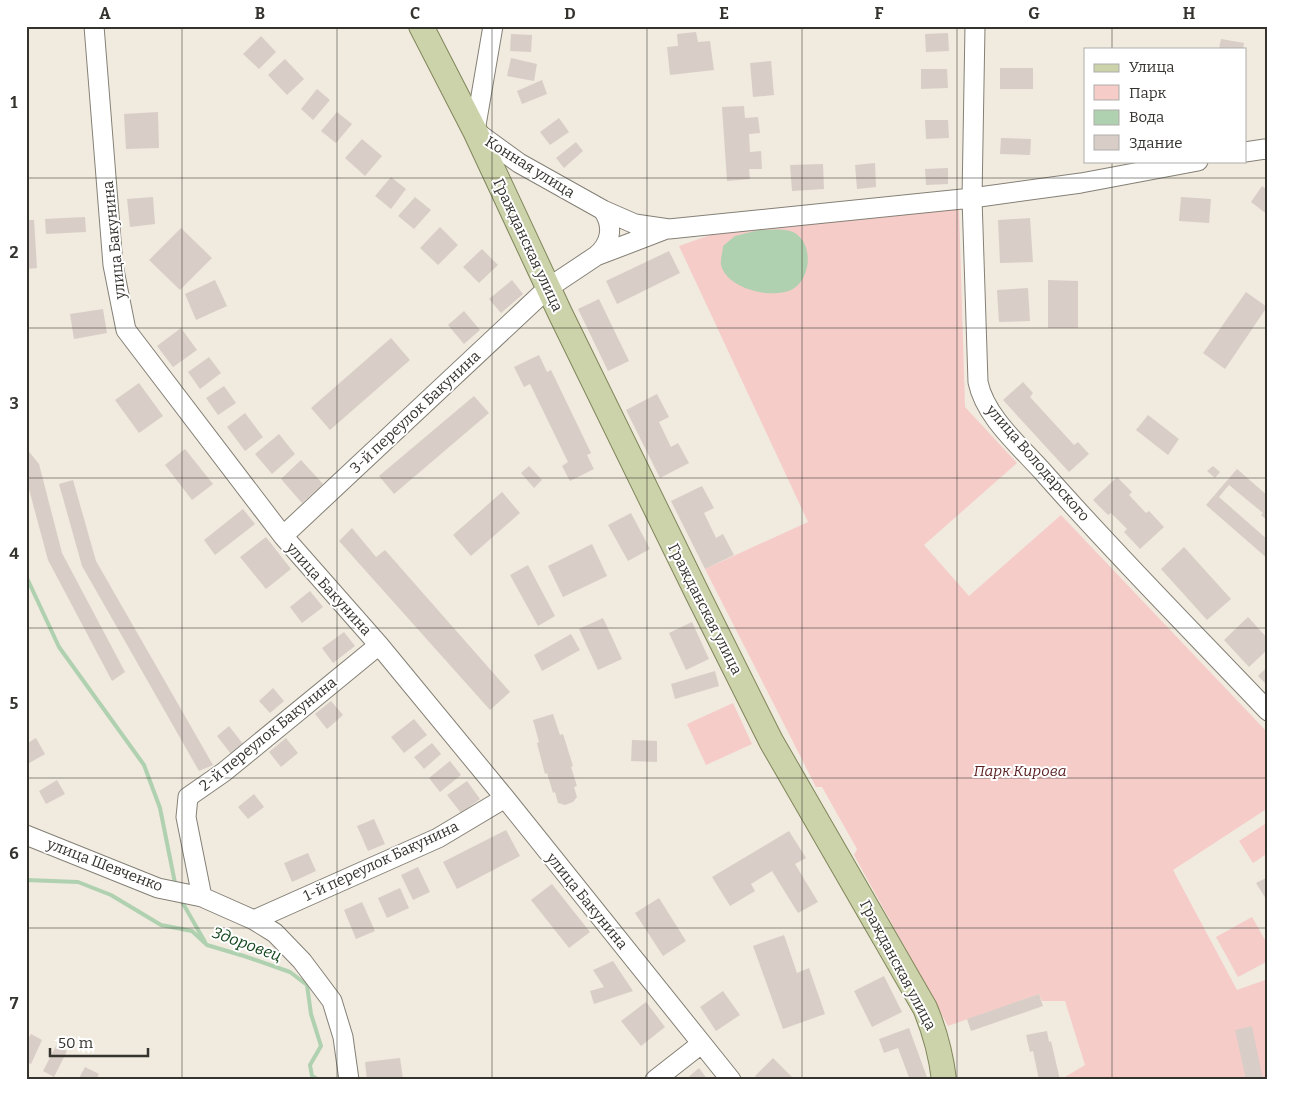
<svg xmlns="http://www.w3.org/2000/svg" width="1294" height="1106" font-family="Bitter,serif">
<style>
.green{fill:#f6ccc9}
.water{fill:#afd1b0}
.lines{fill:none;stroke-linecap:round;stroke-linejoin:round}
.stream{stroke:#afd1b0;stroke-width:4}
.building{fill:#d9cec7}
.minor-casing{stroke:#858076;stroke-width:21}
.major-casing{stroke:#81875a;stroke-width:26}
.minor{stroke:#fff;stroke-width:19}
.major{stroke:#ccd2aa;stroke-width:24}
.grid{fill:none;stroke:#35332e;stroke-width:1;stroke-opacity:0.55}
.labels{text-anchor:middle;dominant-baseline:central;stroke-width:4;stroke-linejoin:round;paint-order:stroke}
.street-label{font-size:15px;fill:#35332e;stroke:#fff}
.park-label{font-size:15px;font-style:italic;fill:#591e1f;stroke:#fff}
.water-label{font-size:16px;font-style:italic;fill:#13451b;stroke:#fff}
.neatline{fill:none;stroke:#35332e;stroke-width:2}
.grid-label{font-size:16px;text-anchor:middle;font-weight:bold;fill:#35332e}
</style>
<rect width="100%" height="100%" fill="#f0eadf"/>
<path class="green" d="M959,208L965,407L1017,463L924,545L969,596L1061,515L1268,733V808L1173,870L1237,990L1268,979V1080H1060L1085,1065L1065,1001H1042L1039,994L948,1026L854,855L857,849L822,787H816L705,569L808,522L679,246L733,227Z
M733,703L752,744L706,765L687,724Z
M1268,822V853L1253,863L1239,841Z
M1252,917L1268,945V961L1238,977L1216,937Z"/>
<path class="water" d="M759,230C770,230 783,228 793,232C814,242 812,280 791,290C771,299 727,289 721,265C720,260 723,251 723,246L735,236Z"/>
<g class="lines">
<path class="stream" d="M26,576L59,647L144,765L160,808L175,883
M26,880L78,882L111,895L161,925L192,931L207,945L244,956L290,972L307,985L311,1014L321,1046L310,1065L312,1076L319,1080
M181,900L205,942"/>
</g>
<path class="building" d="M696,32L698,42L710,41L714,70L670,75L667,47L678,46L677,34Z
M948,33L949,51L926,52L925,34Z
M511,34L532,35L531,52L510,51Z
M261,36L276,52L259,69L243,54Z
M1221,39L1244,43L1243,49H1219Z
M511,58L537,64L534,81L507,76Z
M285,59L304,79L287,95L268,75Z
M771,61L774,95L753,97L750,63Z
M1000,68H1033V89H1000Z
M921,69H947L948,88L921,89Z
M542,80L547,94L522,104L517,91Z
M317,89L330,100L313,120L301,109Z
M744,106L745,118L758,117L760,133L749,134L750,152L761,151L762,169H749L750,179L727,181L722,107Z
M158,112L159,148L126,149L124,114Z
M337,112L352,124L336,143L321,131Z
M559,118L569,132L550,145L540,132Z
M925,120H948L949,138L926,139Z
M1001,138L1031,139L1030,155L1000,154Z
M362,139L382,156L365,176L345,158Z
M576,142L583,151L564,168L556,158Z
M875,163L876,187L857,189L855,165Z
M823,164L824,189L792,191L790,165Z
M948,168V184L926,185L925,169Z
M391,177L406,189L391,209L375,196Z
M1262,186L1268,190V215L1251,202Z
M153,197L155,224L130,227L127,199Z
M415,197L431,210L414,229L398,216Z
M1181,197L1211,199L1209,223L1179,221Z
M85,217L86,232L46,234L45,219Z
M1030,218L1033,262L1000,263L998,220Z
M26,220H34L37,268L26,269Z
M440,227L458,245L438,265L420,248Z
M181,228L212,258L180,290L149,260Z
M482,249L498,265L479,283L463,267Z
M669,251L680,273L617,304L606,281Z
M215,280L227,306L196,320L185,294Z
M512,280L523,294L501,313L489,299Z
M1048,280L1078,281V328H1048Z
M1028,288L1030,321L999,322L997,290Z
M1246,292L1267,307L1225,369L1203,353Z
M599,299L629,361L608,371L578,309Z
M103,309L107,333L74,339L70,314Z
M464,311L480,330L464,344L448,325Z
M181,328L197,350L173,367L157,346Z
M391,338L410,360L330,430L311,408Z
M539,355L547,372L551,370L591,453L587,455L594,469L570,481L562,466L568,462L530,384L524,387L514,367Z
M209,357L221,373L200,389L188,372Z
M1023,382L1033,393L1030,397L1074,445L1078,442L1089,454L1069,472L1003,400Z
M139,383L163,416L139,433L115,400Z
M224,386L236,403L218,415L206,398Z
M657,394L669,417L659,422L671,447L678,443L689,463L660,478L626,410Z
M474,396L489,413L394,494L379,476Z
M245,413L263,437L245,451L227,427Z
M1148,415L1179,439L1168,455L1136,430Z
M279,434L295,454L272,474L255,454Z
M26,448L39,464L62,553L125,672L112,681L48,560L26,478Z
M185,449L213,484L192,500L165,465Z
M301,460L323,484L302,503L281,479Z
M529,466L542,480L534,488L521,473Z
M1213,466L1220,472L1215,478L1207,471Z
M1237,469L1268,496V521L1261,515L1263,513L1229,485L1219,497L1268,540V559L1206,505Z
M1117,477L1132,492L1129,495L1146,513L1149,511L1164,527L1140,549L1124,532L1127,529L1111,513L1108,515L1093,500Z
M73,480L96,561L213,765L199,771L82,566L59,484Z
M702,486L714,508L704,513L716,538L723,534L734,555L705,569L671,501Z
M502,492L520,513L471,556L453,535Z
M243,509L255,524L215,555L204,540Z
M631,513L650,549L628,561L608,525Z
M352,528L376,557L385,550L510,692L490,710L339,541Z
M266,537L291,569L266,589L240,557Z
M592,544L607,576L563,597L548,566Z
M1184,547L1231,599L1207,620L1161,569Z
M528,565L555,616L538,626L510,575Z
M310,591L323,607L302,623L290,607Z
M1248,617L1268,639V649L1249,667L1224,640Z
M603,618L622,659L598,670L579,629Z
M692,622L709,659L686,670L669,633Z
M344,632L355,646L333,663L322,648Z
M571,634L580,650L542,671L534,655Z
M1268,666V686L1258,676Z
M715,671L719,686L675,699L671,684Z
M273,688L284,701L270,713L259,701Z
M331,701L343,715L327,729L315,714Z
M553,714L560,735L563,734L573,766L571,767L577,786L574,787L577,797L573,802L565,805L558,803L555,792L553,793L547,773L545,774L537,743L539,742L533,720Z
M414,719L427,735L404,753L391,737Z
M229,726L243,744L231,754L217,736Z
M36,738L45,754L26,765V744Z
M286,738L298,753L281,767L269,752Z
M632,740L657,741V762L631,761Z
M432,743L441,754L424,769L414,757Z
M450,761L461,775L440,792L429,778Z
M57,780L65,794L46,804L39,791Z
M467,781L480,799L461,813L447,795Z
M254,794L264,807L248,819L238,807Z
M374,819L385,844L368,851L357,826Z
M506,830L520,856L457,889L443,862Z
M789,831L806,858L795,864L818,902L798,913L772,871L751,884L755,891L730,906L712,877Z
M308,853L316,871L292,882L284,863Z
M418,867L430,892L413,900L401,875Z
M1268,877V902L1256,883Z
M552,884L590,932L569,948L531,900Z
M400,888L409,908L387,918L378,898Z
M659,898L686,941L663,956L635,913Z
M362,902L375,931L356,939L344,910Z
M784,935L797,973L809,968L825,1014L783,1029L753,946Z
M613,961L633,991L594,1004L590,991L604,987L593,970Z
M884,976L902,1012L872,1027L854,991Z
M723,991L740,1015L716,1031L700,1007Z
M1039,994L1043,1006L971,1031L967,1019Z
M646,1002L665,1027L641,1046L621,1021Z
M1252,1026L1263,1080H1246L1235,1030Z
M909,1028L928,1080H910L898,1048L884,1053L879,1039Z
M1047,1031L1049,1042L1051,1041L1060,1080H1039L1033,1051L1030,1052L1026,1035Z
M31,1034L42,1040L31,1064L26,1062V1043Z
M56,1046L67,1051L54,1077L43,1071Z
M400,1058L403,1079L367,1080L365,1062Z
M773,1058L795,1080H758L755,1076Z
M85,1067L99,1074L96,1080H78Z
M699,1068L708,1080H685Z"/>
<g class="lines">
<defs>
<path id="minor" d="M94,26L113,265L126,330L283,536L379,645L505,798L731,1080
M493,26L475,131L519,163L603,210L635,224L669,229L972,198L1081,183L1198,161
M975,26L972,198L978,382C985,417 1021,447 1044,473C1116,555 1193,632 1268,711
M1245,152L1265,149L1268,150
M596,256C611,244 614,226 603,210
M283,536L548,288L596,256L664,230
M26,835L158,888L202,897L254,920L275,933L302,961L332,1001L343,1037L349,1080
M202,897L186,817L188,797L224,772L379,645
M254,920L438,838L505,798
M655,1080L701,1044"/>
<path id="major" d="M421,26L475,131L560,313L697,593L771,741L925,1008C935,1032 941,1054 944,1080"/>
</defs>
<use href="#minor" class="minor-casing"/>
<use href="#major" class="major-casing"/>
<use href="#minor" class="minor"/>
<use href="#major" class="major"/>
</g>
<path class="grid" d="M182,26V1080M337,26V1080M492,26V1080M647,26V1080M802,26V1080M957,26V1080M1112,26V49M1112,161V1080M26,178H1268M26,328H1268M26,478H1268M26,628H1268M26,778H1268M26,928H1268"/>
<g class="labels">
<g class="street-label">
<text transform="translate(530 167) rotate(32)">Конная улица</text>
<text transform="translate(114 240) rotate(-96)">улица Бакунина</text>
<text transform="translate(528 245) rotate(65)">Гражданская улица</text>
<text transform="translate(415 412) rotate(-43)">3-й переулок Бакунина</text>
<text transform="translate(1038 463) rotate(49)">улица Володарского</text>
<text transform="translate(329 589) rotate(48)">улица Бакунина</text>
<text transform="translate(705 609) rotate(63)">Гражданская улица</text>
<text transform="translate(268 734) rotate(-39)">2-й переулок Бакунина</text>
<text transform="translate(381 861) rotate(-25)">1-й переулок Бакунина</text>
<text transform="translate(105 865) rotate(21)">улица Шевченко</text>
<text transform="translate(587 901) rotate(51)">улица Бакунина</text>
<text transform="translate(898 965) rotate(62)">Гражданская улица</text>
</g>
<g class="park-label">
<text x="1020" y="771">Парк Кирова</text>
</g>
<g class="water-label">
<text transform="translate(247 944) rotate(20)">Здоровец</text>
</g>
</g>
<rect width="1294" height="1106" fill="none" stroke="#ffffff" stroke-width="55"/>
<rect x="1084" y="48" width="162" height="115" fill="#ffffff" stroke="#aeadab"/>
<rect x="1094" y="64" width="25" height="8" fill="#ccd2aa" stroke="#aeadab"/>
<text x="1129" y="72" font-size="15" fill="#35332e">Улица</text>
<rect x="1094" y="85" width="25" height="15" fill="#f6ccc9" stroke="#aeadab"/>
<text x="1129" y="98" font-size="15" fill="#35332e">Парк</text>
<rect x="1094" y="110" width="25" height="15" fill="#afd1b0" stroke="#aeadab"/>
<text x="1129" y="122" font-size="15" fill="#35332e">Вода</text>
<rect x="1094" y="135" width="25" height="15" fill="#d9cec7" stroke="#aeadab"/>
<text x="1129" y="148" font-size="15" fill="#35332e">Здание</text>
<path d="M50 1048v8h98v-8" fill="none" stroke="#35332e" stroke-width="2.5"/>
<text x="58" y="1048" font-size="15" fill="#35332e" stroke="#ffffff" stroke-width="4" paint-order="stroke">50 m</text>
<rect x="28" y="28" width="1238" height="1050" class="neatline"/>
<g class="grid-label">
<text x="105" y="19">A</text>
<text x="260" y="19">B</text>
<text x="415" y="19">C</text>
<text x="570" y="19">D</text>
<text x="724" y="19">E</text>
<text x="879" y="19">F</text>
<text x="1034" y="19">G</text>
<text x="1189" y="19">H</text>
<text x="14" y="108">1</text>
<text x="14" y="258">2</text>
<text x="14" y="409">3</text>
<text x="14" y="559">4</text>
<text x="14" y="709">5</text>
<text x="14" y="859">6</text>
<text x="14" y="1009">7</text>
</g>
</svg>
